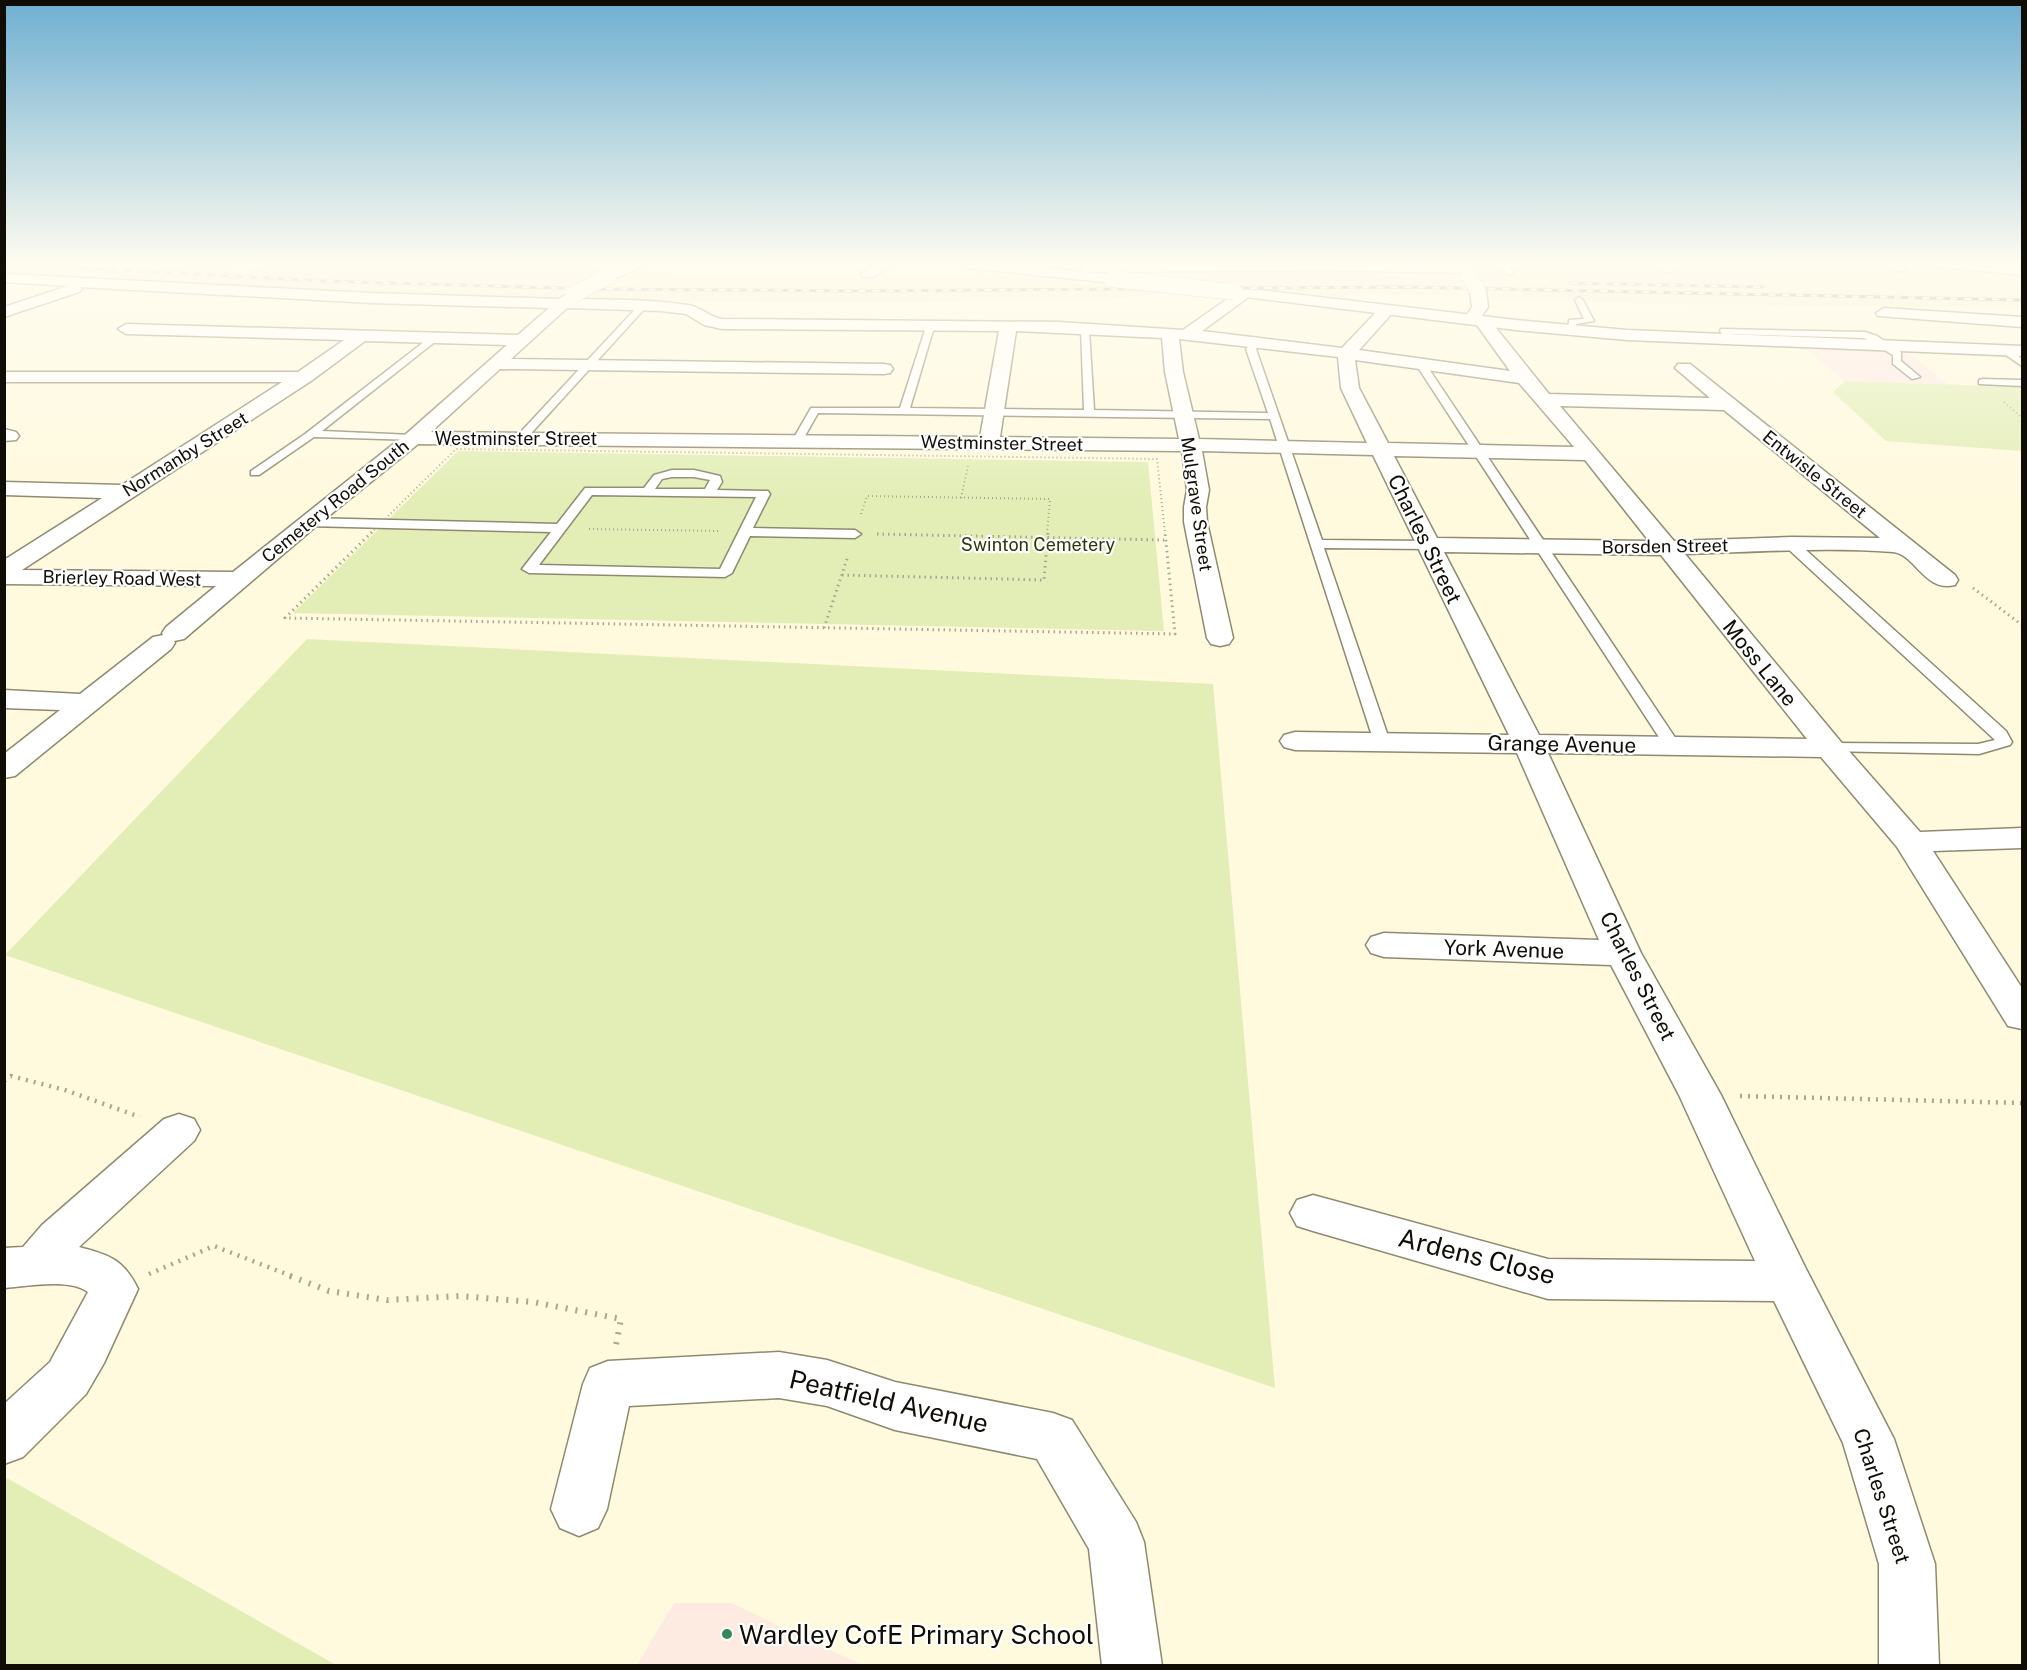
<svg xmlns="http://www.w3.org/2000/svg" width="2027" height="1670" font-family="'Public Sans',sans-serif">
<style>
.commercial{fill:#fee9e4}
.built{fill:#f6eecb}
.education{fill:#fdeae1}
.green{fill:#e3eeb7}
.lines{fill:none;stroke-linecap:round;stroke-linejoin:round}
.service-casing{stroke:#8e8970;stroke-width:3}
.minor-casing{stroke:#8e8970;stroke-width:3}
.tertiary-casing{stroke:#8e8970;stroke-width:3}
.primary-casing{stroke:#8e8970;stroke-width:3}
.path-far4{stroke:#aaa591;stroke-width:1.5;stroke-dasharray:1 2;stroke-linecap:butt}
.path-far3{stroke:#aaa591;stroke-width:2;stroke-dasharray:1 3;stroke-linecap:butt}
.path-far2{stroke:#aaa591;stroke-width:3;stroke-dasharray:1.5 4;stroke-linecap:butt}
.path-far1{stroke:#aaa591;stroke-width:4.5;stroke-dasharray:2 6;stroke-linecap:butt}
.path{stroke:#aaa591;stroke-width:6;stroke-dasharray:2 8;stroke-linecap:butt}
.service{fill:#fff;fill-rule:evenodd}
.minor{fill:#fff;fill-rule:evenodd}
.tertiary{fill:#fff;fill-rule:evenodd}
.primary{fill:#fff;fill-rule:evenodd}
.rail-casing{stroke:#817d6c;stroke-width:3}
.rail{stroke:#fff;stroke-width:2;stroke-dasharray:7;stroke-linecap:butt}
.minor-bridge-casing{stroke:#8e8970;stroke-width:17;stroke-linecap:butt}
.tertiary-bridge-casing{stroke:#8e8970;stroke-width:17;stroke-linecap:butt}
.primary-bridge-casing{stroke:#8e8970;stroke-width:17;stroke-linecap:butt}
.path-bridge{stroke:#aaa591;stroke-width:1.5;stroke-dasharray:1 2;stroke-linecap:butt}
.minor-bridge{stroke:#fff;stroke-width:16}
.tertiary-bridge{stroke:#fff;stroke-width:16}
.primary-bridge{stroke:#fff;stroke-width:16}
.poi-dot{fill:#338759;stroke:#fff;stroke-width:2}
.labels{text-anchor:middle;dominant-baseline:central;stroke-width:4.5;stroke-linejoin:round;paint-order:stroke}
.far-street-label{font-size:18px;fill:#0f0d05;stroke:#fff}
.far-park-label{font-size:18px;fill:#2f3608;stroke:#fff}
.street-label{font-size:21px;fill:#0f0d05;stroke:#fff}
.near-street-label{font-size:26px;fill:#0f0d05;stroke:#fff}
.near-poi-label{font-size:26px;fill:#0f0d05;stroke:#fff;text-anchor:start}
</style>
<rect width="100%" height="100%" fill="#fff9de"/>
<path class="commercial" d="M1800,344L1902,347L1947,384L1845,381Z"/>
<path class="built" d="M4,264H236L182,286L5,275Z
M262,264H625L564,290L552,300L424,296L212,285Z
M1474,264H2022V308L1664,304L1491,298Z
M638,269L685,274L731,275H957L981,272L1160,291L1156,294L1124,298L905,302L579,301L592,291Z
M1384,269L1453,271L1461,295L1347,293L1346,297L1149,277L1156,272Z"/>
<path class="education" d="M731,1603L862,1665H637L674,1603Z"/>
<path class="green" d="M1845,381L2022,387V451L1886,441L1833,392Z
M458,451L1148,462L1164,631L293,613Z
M307,639L1213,684L1275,1388L5,955Z
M5,1477L336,1665H5Z"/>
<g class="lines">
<defs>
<path id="service" d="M1501,264H1509L1513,274H1507Z
M1658,264H1667L1674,271L1667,273Z
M1889,264H1898L1906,270L1899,272Z
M1925,264H1952L2022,271V275L1929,266Z
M1579,297L1583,300L1594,321L1576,324L1574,333H1568L1569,320L1584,319L1575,300Z
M640,304L647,306L525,440H517V436Z
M930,324L934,327L910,408L1084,410L1081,329L1085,326L1089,329L1094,410L1268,413L1246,349L1252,341H1258L1260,343L1256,349L1322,540L1428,541L1434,545L1428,549L1324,548L1390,742L1388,745L1382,747L1374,742L1270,419L818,413L801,443H793L792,441L811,408H900L926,327Z
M1721,329L1865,332L1877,336L1901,352V361L1920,377L1912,379L1893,364V355L1864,338L1730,334L1735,340L1730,343L1727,342L1720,331Z
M433,335L441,337L322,431L413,435L417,436V440L314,437L259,475H251V471L305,434Z
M2000,347H2006L2022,359V366L2000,351Z
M1423,362L1431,364L1429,369L1680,745L1678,748L1672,750L1664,745L1419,369Z
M1983,379L2022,380V386L1979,384V380Z
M672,470H694L720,476L722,482L717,490L768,491L770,494L753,528L855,530L861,534L855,538L750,536L732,573L725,577L529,573L522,569L551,532L307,526L301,522L307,518L557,524L585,488H644L654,475ZM672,477H694L710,480L705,489H655L662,479ZM592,495L756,497L720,569L539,565Z
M1791,540L1796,541L2006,731L2012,742L2010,745L1979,754L1824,751L1822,748L1830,743L1978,744L1995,740L1786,547L1785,544L1786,541Z"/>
<path id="minor" d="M625,264H644L642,267L613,279H603L601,276L603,273Z
M876,264H893L873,277H863L861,274Z
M1084,264H1428L1466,265L1473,269L1466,273L1324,270L1085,272L1078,268Z
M1987,264H2022V271L1994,268Z
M4,274L371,293L559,299L569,293L574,295L576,299C613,300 651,299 688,305C701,307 709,317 722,319L1059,322L1183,330L1240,290H1250L1253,293L1250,296L1202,331L1342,348L1381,307L1387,305L1395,310L1359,350L1510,371L1474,321L1482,316L1488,318L1549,394L1710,398L1675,368L1678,364H1690L1955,575L1958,580L1955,585C1925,593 1915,554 1893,552C1824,547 1754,552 1685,554L1841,742L1920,832L2022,828V848L1933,851L2022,988V1029L2008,1026L1897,847L1821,757L1548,753L1641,953L1721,1095L1805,1267L1894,1439L1935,1564L1939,1666H1879V1564L1843,1443L1774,1301L1548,1299L1313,1231L1297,1226L1290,1213L1297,1200L1313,1195L1548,1259L1755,1261L1679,1095L1611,965L1384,957L1371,953L1366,945L1371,937L1384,933L1599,940L1517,753L1295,750L1284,747L1280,741L1284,735L1295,732L1509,735L1373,455L1202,451L1209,490L1206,507L1207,522L1233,638L1229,644L1220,646L1211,644L1207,638L1184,522V507L1187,490L1182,451L418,444L315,527L184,639L174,641L175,643L171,649L15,776L4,778V754L60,710L4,708V690L80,694L153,637L163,635L162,633L166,627L216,586L4,584V560L102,498L4,495V482L122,485L282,382H4V372H298L344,340L126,334L118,329L126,324L518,335L549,308L371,303L80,287L82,289L79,292L4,317V307L68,286L4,282ZM567,308L661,311L686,314L704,325L722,329L999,331L980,437L431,432L500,369L884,374L890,373L893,369L890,365L884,364L511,359ZM1016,331L1162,338L1165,372L1179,439L1000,437ZM1179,339L1338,357L1341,388L1367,443L1199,439L1183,372ZM365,341L507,345L406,434L233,572L22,570L311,381ZM1355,360L1519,383L1574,447L1388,443L1359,388ZM1560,406L1724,410L1880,538L1791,537L1674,541ZM1394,456L1585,460L1649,541L1437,538ZM1444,552L1661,555L1807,739L1539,735Z
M1884,308L2022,317V327L1878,316L1876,313Z
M4,429L16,432L19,436L16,440L4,441Z
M179,1114L194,1119L200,1130L194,1141L79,1247C110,1255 124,1260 138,1289L104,1363L86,1394L23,1457L4,1464V1404L50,1362L88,1292C70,1278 27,1286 4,1288V1248L23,1247L42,1225L164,1119Z
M779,1352L827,1360L895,1382L1053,1413L1072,1420L1136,1522L1144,1542L1162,1666H1102L1089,1549L1037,1459L895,1430L827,1406L779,1398L629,1406L607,1509L598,1528L579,1536L560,1528L551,1509L583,1384L590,1368L608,1361Z"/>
<path id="tertiary" d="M1457,264H1471L1476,276L1474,279H1464Z
M1478,286L1486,291L1488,307L1477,323H1465L1463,320L1472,307L1470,291Z"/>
<path id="primary" d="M962,264H1009L1113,275L1120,279L1113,283L969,268Z
M1234,287L1516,320L1627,330L2022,346V356L1627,340L1516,330L1229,295L1226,292L1229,289Z"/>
</defs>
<use href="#service" class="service-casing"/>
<use href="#minor" class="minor-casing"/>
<use href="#tertiary" class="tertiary-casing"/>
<use href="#primary" class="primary-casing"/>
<path class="path-far4" d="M1526,286L1548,287"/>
<path class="path-far3" d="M2004,402L2022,418
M961,498L968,466
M861,514L867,496L1050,499L1047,533
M589,529L719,531
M371,533L456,449L1157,459L1165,533"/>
<path class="path-far2" d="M372,532L285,618L1175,634L1165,532
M877,534L1164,540
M842,575L1044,580L1048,532
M1973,588L2022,625
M824,628L848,556"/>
<path class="path-far1" d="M4,1081L11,1076L65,1090L140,1117
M1740,1096L2022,1103
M149,1274L214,1246L294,1277"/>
<path class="path" d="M290,1276L329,1291L387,1300L460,1296L533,1302L621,1319L616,1345"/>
<use href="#service" class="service"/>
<use href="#minor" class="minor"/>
<use href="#tertiary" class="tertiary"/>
<use href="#primary" class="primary"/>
<defs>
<path id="rail" d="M5,264L326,281L592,289L862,291L1408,287L2022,300
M1571,283L1763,287"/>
</defs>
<use href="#rail" class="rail-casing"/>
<use href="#rail" class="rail"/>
<defs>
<path id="minor-bridge" d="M573,295L608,276"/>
<path id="tertiary-bridge" d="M1469,276L1478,291"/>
<path id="primary-bridge" d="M1113,279L1234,292"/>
</defs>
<use href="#minor-bridge" class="minor-bridge-casing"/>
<use href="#tertiary-bridge" class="tertiary-bridge-casing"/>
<use href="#primary-bridge" class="primary-bridge-casing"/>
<path class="path-bridge" d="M193,284L250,264"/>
<use href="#minor-bridge" class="minor-bridge"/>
<use href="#tertiary-bridge" class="tertiary-bridge"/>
<use href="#primary-bridge" class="primary-bridge"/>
</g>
<linearGradient id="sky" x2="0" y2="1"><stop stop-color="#6eafd1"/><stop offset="0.53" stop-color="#fffcf0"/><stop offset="1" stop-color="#fffcf0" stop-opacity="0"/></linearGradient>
<rect width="2027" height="498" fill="url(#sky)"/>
<circle class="poi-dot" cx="727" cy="1634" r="6"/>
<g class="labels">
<g class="far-street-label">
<text x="516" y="438">Westminster Street</text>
<text transform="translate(1002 443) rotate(1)">Westminster Street</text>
<text transform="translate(185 454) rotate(-32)">Normanby Street</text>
<text transform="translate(1815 474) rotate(39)">Entwisle Street</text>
<text transform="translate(335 501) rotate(-39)">Cemetery Road South</text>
<text transform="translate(1197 504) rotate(82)">Mulgrave Street</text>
<text transform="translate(1665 546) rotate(-1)">Borsden Street</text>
<text transform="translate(122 578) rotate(1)">Brierley Road West</text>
</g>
<g class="far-park-label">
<text x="1038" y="544">Swinton Cemetery</text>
</g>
<g class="street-label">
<text transform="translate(1425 539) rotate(64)">Charles Street</text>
<text transform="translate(1760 663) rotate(51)">Moss Lane</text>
<text transform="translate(1562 744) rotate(1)">Grange Avenue</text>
<text transform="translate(1504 949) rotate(2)">York Avenue</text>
<text transform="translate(1638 976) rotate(63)">Charles Street</text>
<text transform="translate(1882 1496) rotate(72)">Charles Street</text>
</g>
<g class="near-street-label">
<text transform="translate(1477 1256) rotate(14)">Ardens Close</text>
<text transform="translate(889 1401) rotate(13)">Peatfield Avenue</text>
</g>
<g class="near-poi-label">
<text x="739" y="1634">Wardley CofE Primary School</text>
</g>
</g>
<rect width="2027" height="1670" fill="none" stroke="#0f0d05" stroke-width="12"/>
</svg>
